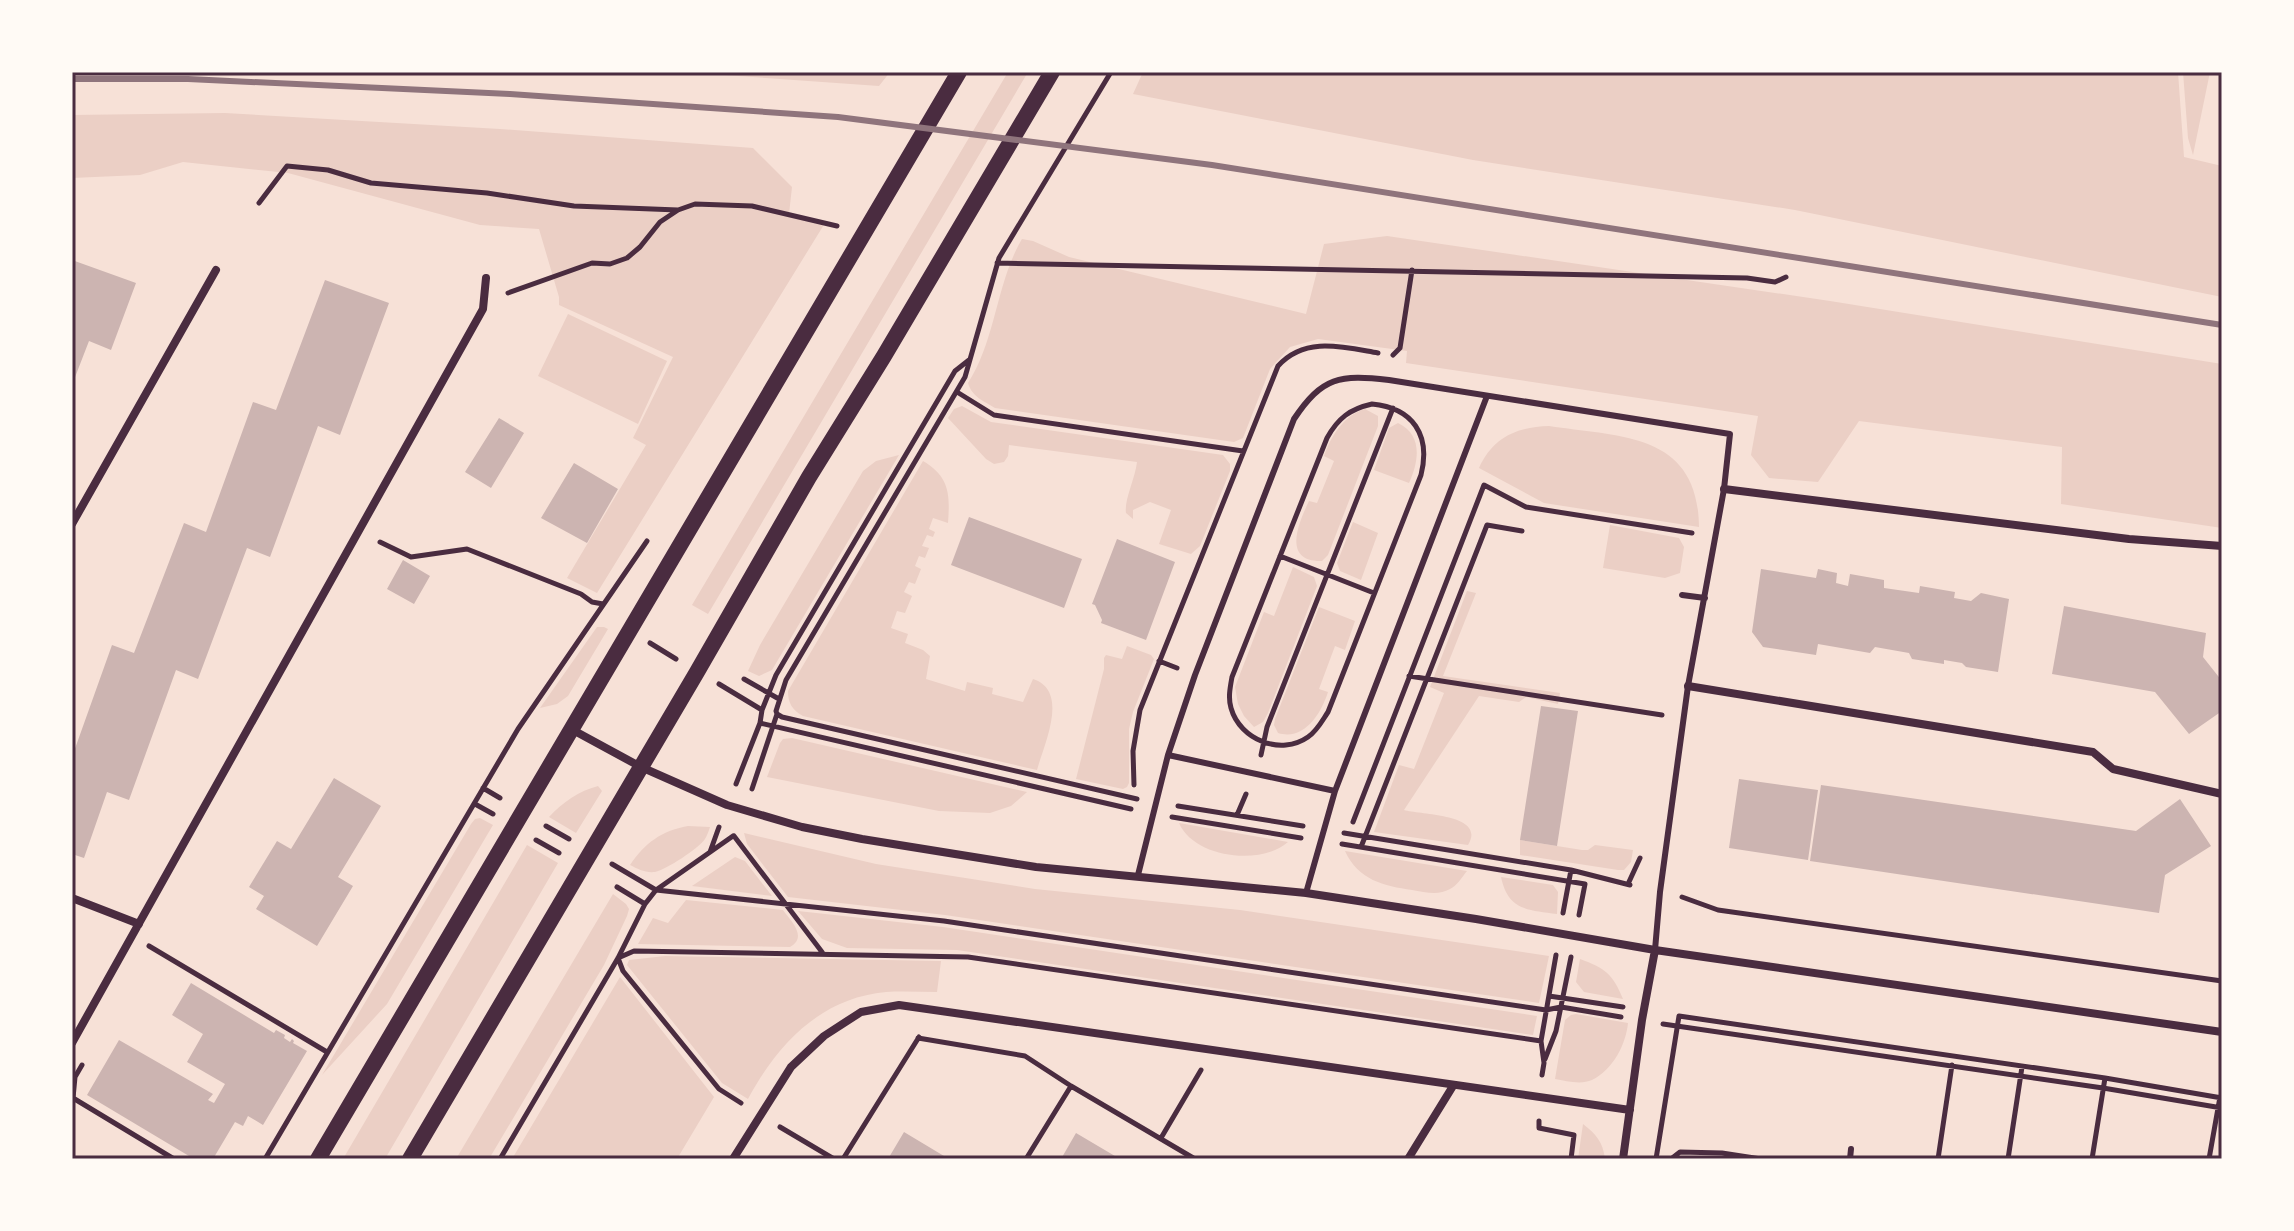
<svg xmlns="http://www.w3.org/2000/svg" width="2294" height="1231" font-family="'Times New Roman',serif">
<style>
.green{fill:#ebcfc5}
.building{fill:#ccb4b1}
.lines{fill:none;stroke-linecap:round;stroke-linejoin:round}
.path{stroke:#4a2c40;stroke-width:5}
.service{stroke:#4a2c40;stroke-width:6}
.minor{stroke:#4a2c40;stroke-width:8}
.secondary{stroke:#4a2c40;stroke-width:16}
.rail{stroke:#8f747c;stroke-width:6}
.neatline{fill:none;stroke:#4a2c40;stroke-width:3}
</style>
<rect width="100%" height="100%" fill="#f7e1d7"/>
<path class="green" d="M681,72H890L879,86Z
M1008,72H1028L708,614L692,605Z
M1143,72H2178L2184,157L2222,166V297L1795,210L1473,160L1133,94Z
M2183,72H2210L2193,155L2188,138Z
M225,113L500,129L753,148L792,187L789,214L825,223L597,593L567,578L646,445L633,438L673,357L559,305V297L539,229L480,225L288,173L183,162L140,175L72,178V115Z
M1387,236L1830,301L2222,364V528L2061,504L2062,447L1859,421L1818,482L1769,478L1751,455L1758,416L1406,363L1407,351L1318,339L1290,347L1270,369L1243,438L1234,442L995,408C984,401 972,397 968,383C996,340 996,283 1022,239L1033,241L1069,257L1306,314L1324,244Z
M568,314L667,361L638,424L538,376Z
M962,406L991,422L1223,455L1230,464V471L1200,546L1191,554L1159,544L1171,510L1150,502L1133,510V519L1126,513C1124,500 1135,479 1137,462L1009,445L1008,456L1004,462L994,464L986,459L948,418L954,409Z
M1365,409L1378,416V426L1328,555L1322,561C1281,562 1299,522 1309,501L1317,503L1334,461L1324,456C1331,436 1344,415 1365,409Z
M1398,423C1423,435 1419,461 1409,483L1374,470L1389,428Z
M1549,426C1620,437 1698,432 1699,527L1544,503L1479,468C1493,437 1517,427 1549,426Z
M899,455L772,670L759,676L748,671L760,645L863,471L876,461Z
M923,461C950,477 950,495 948,523L933,518L929,529L935,532L933,537L927,535L922,546L929,548L925,558L919,556L915,566L921,569L915,584L909,582L904,592L912,596L905,613L897,611L891,628L908,634L905,643L923,650L930,656L926,679L965,691L967,682L993,688L992,694L1023,702L1033,679C1070,691 1044,744 1037,770L803,716C792,710 788,703 788,691Z
M1353,522L1378,533L1361,580L1340,571L1337,563Z
M1610,525L1679,538L1684,547L1680,573L1665,578L1603,568Z
M1293,567L1314,577L1317,586L1268,713L1263,722L1254,727L1244,716L1238,704L1235,687L1264,612L1274,616Z
M1467,591L1476,593L1443,676L1560,693L1558,704L1526,697L1519,702L1479,696L1404,810C1422,815 1487,814 1468,845L1374,832L1399,765L1414,769L1444,693L1430,687Z
M1319,607L1355,621L1345,650L1335,646L1319,689L1328,692C1321,714 1304,741 1278,733L1274,725L1275,719Z
M597,627H604L608,629L568,696L557,704L540,708Z
M1127,646L1151,655L1154,659L1133,712L1129,729V783L1127,787L1123,789L1076,779L1104,669V658L1106,655L1122,659Z
M792,738L1027,792L1011,806L990,813L939,811L767,777L780,743L783,739Z
M598,786L602,791L576,833L549,817C563,802 579,791 598,786Z
M480,818L493,825L387,1004L322,1075L471,824L475,819Z
M1179,823L1288,842C1261,866 1194,858 1179,823Z
M688,826L710,827C709,830 707,836 705,839C698,849 667,869 655,872C645,873 638,869 630,865C645,843 661,831 688,826Z
M744,833L876,864L1035,889L1240,910L1549,956L1539,1003L945,915L788,897L747,844Z
M1520,840L1582,850H1588L1595,845L1633,850L1631,862L1624,870H1618L1520,855Z
M527,845L558,863L385,1159H343Z
M1345,851L1467,871C1462,877 1457,886 1450,889C1438,896 1425,892 1412,890C1384,886 1358,880 1345,851Z
M735,857L745,861L772,896L692,886Z
M1501,877L1553,885L1558,892L1557,914C1527,910 1508,910 1501,877Z
M613,894L626,904L629,909L627,916L604,965L489,1159H456Z
M686,900L783,910C791,921 808,937 790,947L638,944L653,918L668,923Z
M798,911L943,927L1537,1016L1533,1035L957,950L847,948L822,939Z
M665,956L941,961L937,992C920,992 903,991 886,992C820,998 777,1045 748,1099L722,1083L627,965L629,960Z
M1580,959C1605,968 1613,974 1623,999L1584,992L1576,982Z
M620,977L714,1097L677,1159H512Z
M1576,1014L1628,1023C1626,1044 1613,1070 1592,1080C1581,1085 1566,1081 1555,1079L1565,1020L1571,1015Z
M1583,1124C1596,1134 1603,1142 1605,1159H1578Z"/>
<path class="building" d="M72,260L136,283L111,350L89,341L72,385Z
M325,280L389,303L340,435L318,426L270,557L247,548L198,679L176,670L129,800L107,792L84,858L72,854V757L112,645L134,653L184,523L206,532L253,402L276,410Z
M499,418L524,433L491,488L465,472Z
M574,463L618,489L587,543L541,518Z
M969,517L1082,559L1064,608L951,565Z
M1117,539L1175,562L1146,640L1101,623L1102,620L1095,605L1092,604Z
M403,560L430,576L414,604L387,589Z
M1761,569L1816,578L1818,569L1837,573L1836,583L1848,586L1850,574L1884,580V588L1919,593L1920,586L1955,592L1954,598L1971,601L1981,593L2009,599L1998,672L1966,667L1962,663L1944,660V664L1912,659L1909,653L1875,647L1870,653L1818,644L1816,655L1763,647L1752,632Z
M2064,606L2206,633L2203,657L2222,681V711L2189,734L2155,692L2052,674Z
M1541,706L1578,711L1557,846L1520,840Z
M334,778L381,806L338,877L353,886L317,946L256,909L264,896L249,887L277,841L291,849Z
M1739,779L1818,790L1808,860L1729,848Z
M1821,785L2136,831L2180,799L2211,846L2165,875L2159,913L1810,861Z
M191,983L274,1033L276,1030L285,1035L284,1038L290,1042L292,1039L294,1041L293,1043L307,1051L263,1125L248,1116L243,1126L235,1122L213,1159H194L87,1095L119,1040L213,1094L208,1100L214,1103L225,1084L187,1062L203,1034L172,1015Z
M904,1132L949,1159H888Z
M1076,1133L1120,1159H1061Z"/>
<g class="lines">
<path class="path" d="M1111,72L999,258L965,377L786,680L776,711L777,714L782,717L1137,799
M259,203L287,166L328,170L371,183L487,193L574,206L678,210
M997,263L1747,278L1775,282L1786,277
M508,293L592,263L610,264L627,258L640,247L660,222L678,210L695,204L752,206L837,226
M1393,355L1400,348L1412,270
M969,360L955,371L776,675L762,710L760,723L1131,809
M957,392L994,415L1243,451
M1372,404C1413,408 1431,435 1421,475L1328,712C1322,721 1317,731 1308,737C1281,756 1240,740 1231,708C1228,698 1230,688 1232,677L1327,438C1338,418 1350,409 1372,404Z
M380,542L411,557L467,549L581,594L592,602L603,604
M1280,556L1374,593
M650,643L676,659
M1159,661L1177,668
M1409,676L1662,715
M744,679L779,699
M719,684L762,710
M1261,755L1267,727L1393,408
M736,784L760,723
M1134,785L1133,751L1140,710L1278,366C1305,336 1343,347 1378,353
M483,788L500,798
M752,789L777,714
M475,804L493,814
M1178,806L1303,826
M1237,815L1246,794
M1172,817L1301,838
M1353,822L1484,485L1526,507L1692,533
M546,826L569,839
M1344,833L1571,870L1563,913
M734,836L822,952
M536,840L559,853
M1342,844L1585,884L1579,915
M1361,847L1487,525L1522,531
M710,852L719,827
M612,864L656,890L944,921L1546,1010L1561,1007L1621,1017
M1571,870L1630,885
M1628,884L1640,858
M617,887L645,904
M1682,897L1718,910L2222,981
M149,946L327,1052
M1549,996L1623,1007
M1663,1024L2103,1088L2222,1108
M918,1038L1025,1056L1071,1086L1195,1159
M1545,1059L1556,1031L1571,957
M1542,1075L1544,1063L1541,1041L1556,955
M73,1098L75,1077L82,1065
M73,1098L174,1159
M741,1103L719,1089L623,971L618,958L634,951L968,957L1541,1041
M1539,1121V1128L1574,1135L1571,1159
M780,1127L834,1159
M1161,1138L1201,1070
M265,1159L518,729L647,541
M500,1159L618,958L645,904L656,890L733,836
M843,1159L919,1037
M1026,1159L1071,1086
M1656,1159L1679,1016L2105,1078L2222,1098
M1671,1159L1680,1152L1722,1153L1761,1159
M1938,1159L1952,1065
M2008,1159L2022,1067
M2092,1159L2105,1078
M2209,1159L2220,1097"/>
<path class="service" d="M1682,595L1705,598
M1168,755L1335,791
M1138,875L1168,755L1195,675L1294,419C1322,377 1340,374 1389,380L1730,434L1724,489L1688,686L1660,892L1655,950
M1306,893L1335,791L1487,396
M1850,1159L1851,1149"/>
<path class="minor" d="M1724,489L2129,539L2222,546
M72,524L216,270
M1688,686L2093,752L2113,769L2222,794
M571,729L641,767L727,805L802,827L862,839L1036,867L1306,893L1476,919L1655,950L2222,1032
M72,898L139,924
M72,1043L483,309L486,278
M733,1159L791,1067L824,1036L861,1012L899,1005L1630,1110
M1408,1159L1453,1086
M1623,1159L1642,1020L1655,950"/>
<path class="secondary" d="M318,1159L959,72
M410,1159L697,672L809,477L884,356L1052,72"/>
<path class="rail" d="M72,79H188L510,94L838,117L1212,165L2222,325"/>
</g>
<rect width="2294" height="1231" fill="none" stroke="#fffaf5" stroke-width="148"/>
<rect x="74" y="74" width="2146" height="1083" class="neatline"/>
</svg>
